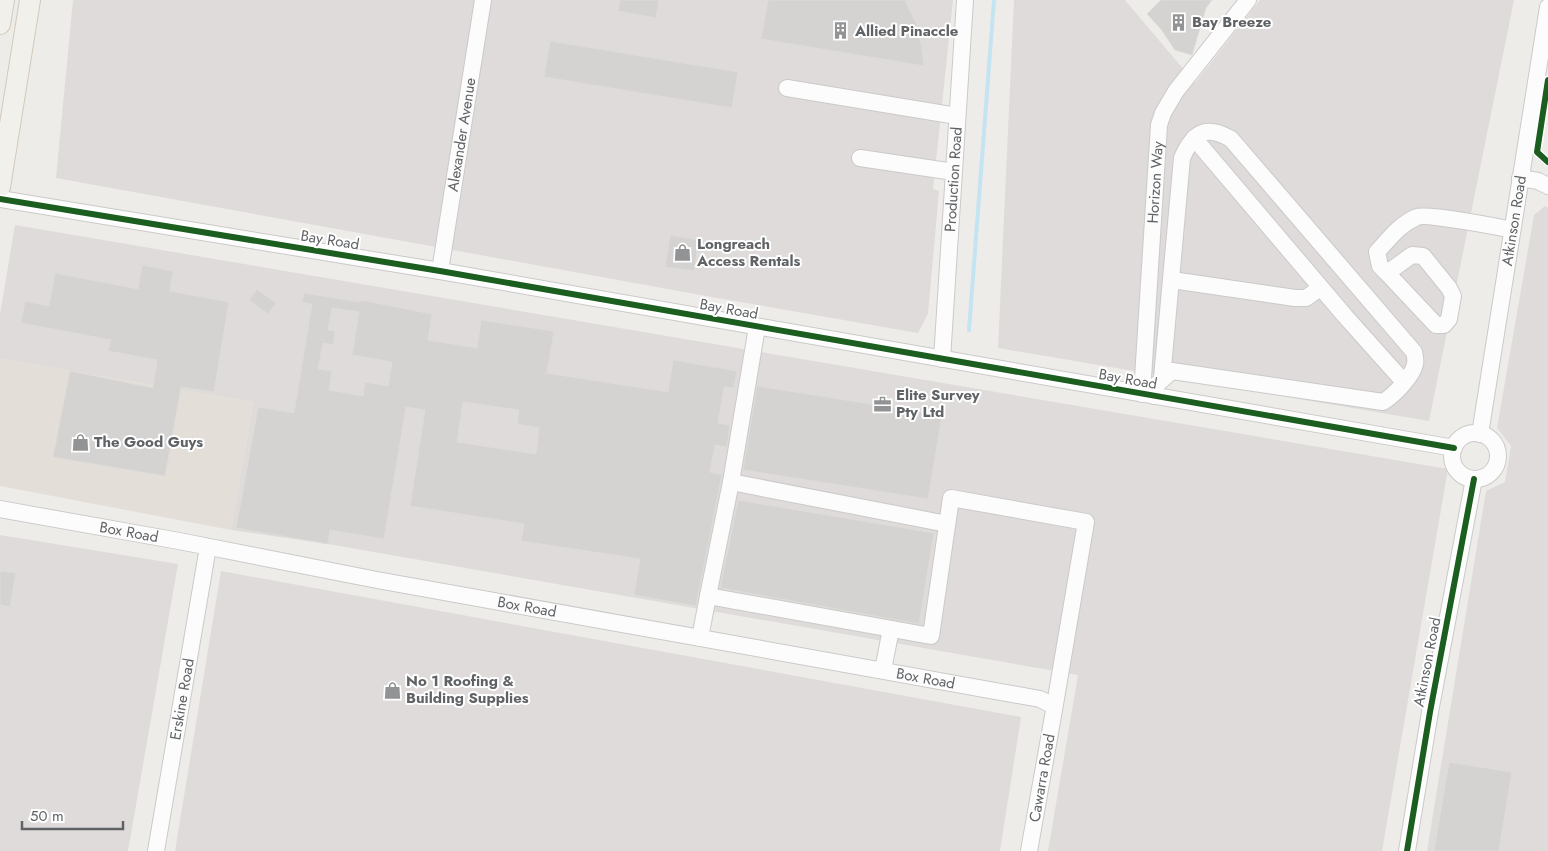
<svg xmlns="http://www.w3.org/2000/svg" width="1548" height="851" font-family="Jost,sans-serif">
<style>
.commercial{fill:#e3ded7}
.industrial{fill:#dedbda}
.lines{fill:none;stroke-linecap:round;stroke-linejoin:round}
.stream{stroke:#c5e4f1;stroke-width:4}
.building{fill:#d5d3d2;stroke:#dedcd8;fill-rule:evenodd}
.minor-casing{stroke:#cbcac9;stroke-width:18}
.major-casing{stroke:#d2c9bb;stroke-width:22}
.minor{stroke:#fcfcfc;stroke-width:16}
.major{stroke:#f2f0eb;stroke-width:20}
.cycleway-casing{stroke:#fff;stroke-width:9}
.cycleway{stroke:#1b5e20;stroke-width:6}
.labels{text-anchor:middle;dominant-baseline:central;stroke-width:4;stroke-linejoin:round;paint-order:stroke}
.poi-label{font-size:15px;font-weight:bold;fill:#606366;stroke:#fff;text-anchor:start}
.street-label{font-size:15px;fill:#606366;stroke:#fff}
</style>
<rect width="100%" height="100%" fill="#eeece9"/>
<path class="commercial" d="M0,359L253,402L231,530L0,486Z"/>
<path class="industrial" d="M73,0H953L933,189L939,191L928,314L918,333L706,296L56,178Z
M1014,0H1125L1195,83L1260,0H1514L1429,421L998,348Z
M1545,206L1548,208V851H1427L1486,491L1505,482L1511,446L1497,428L1534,215Z
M15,225L1448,469L1382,851H1048L1078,675L328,544L231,530L253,402L0,359V314Z
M0,535L178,564L128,851H0Z
M221,571L1021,717L1000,851H175Z"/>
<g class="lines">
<path class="stream" d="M969,330L994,0"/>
</g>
<path class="building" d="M620,0H659L656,18L618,11Z
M768,0H905L916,23L921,43L924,66L761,39Z
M1161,0H1212L1206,8L1192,55L1175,50L1161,29L1147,14Z
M550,41L738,72L732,108L544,77Z
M670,235L699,240L694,271L665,267Z
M142,265L173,271L170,291L229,302L214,392L181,387L165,476L53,457L70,371L153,388L157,360L108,351L111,340L21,323L25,301L49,306L55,273L138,289Z
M257,289L276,303L268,314L249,300Z
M304,293L360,302L361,300L432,314L428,340L477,348L481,320L554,331L547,373L668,392L673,360L737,371L734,388L724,387L718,423L730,425L727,447L715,445L710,472L722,475L696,606L634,595L640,559L521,541L524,524L410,506L425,410L406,407L384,539L330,530L328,544L236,528L258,407L294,413L312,304L302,302ZM332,308L359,312L352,355L392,362L388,386L365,382L363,396L329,390L332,371L318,369L323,343L333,345L335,331L328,330ZM463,402L519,410L517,424L539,428L536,454L457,442Z
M757,386L942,415L928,499L743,470Z
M738,500L934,533L919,624L720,588Z
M0,571L16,573L10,607L0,605Z
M1449,762L1512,772L1499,851H1434Z"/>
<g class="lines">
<defs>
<g id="minor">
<path d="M787,88L957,116"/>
<path d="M1194,138L1345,316L1404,382"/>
<path d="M860,158L954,172"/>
<path d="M1520,178L1538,181L1548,186"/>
<path d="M0,199L440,271L1454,448"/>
<path id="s1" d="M440,271L483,0"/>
<path d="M1387,273L1412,255L1423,256L1449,288L1453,296L1449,319L1444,325H1436L1387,273L1380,266L1377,252C1389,239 1400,224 1417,217C1426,213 1499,227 1512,230"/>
<path d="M1172,280L1295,298H1306L1320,288"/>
<path id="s2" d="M942,359L965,0"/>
<path id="s3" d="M1142,394L1159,125L1163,113L1176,91L1248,0"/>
<path d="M1154,396L1155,386L1172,371L1383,402C1393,396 1413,376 1415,364C1416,360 1415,356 1414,352L1231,139C1205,124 1193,133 1182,158L1162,378"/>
<circle cx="1475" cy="456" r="23"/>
<path id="s4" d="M1480,434L1548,7"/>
<path d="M731,482L947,524"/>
<path id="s5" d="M0,509L179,541L377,580L1040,699L1054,706"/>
<path d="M708,596L731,482L757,327"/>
<path d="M700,638L708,596L931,636L951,498L1086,522L1053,716L1029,851"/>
<path d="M883,670L891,629"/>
<path id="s6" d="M156,851L208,547"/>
<path d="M1407,851L1430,712L1474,479"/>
</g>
<path id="major" d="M0,24L4,0
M0,187L30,0"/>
</defs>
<use href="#minor" class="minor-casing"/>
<use href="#major" class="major-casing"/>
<use href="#minor" class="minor"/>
<use href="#major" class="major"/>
<defs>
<path id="cycleway" d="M1548,80L1537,152L1548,162
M0,199L440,271L1454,448
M1407,851L1430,712L1474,479"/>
</defs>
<use href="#cycleway" class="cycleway-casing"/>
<use href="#cycleway" class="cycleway"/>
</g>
<defs>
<symbol id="building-bare" viewBox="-9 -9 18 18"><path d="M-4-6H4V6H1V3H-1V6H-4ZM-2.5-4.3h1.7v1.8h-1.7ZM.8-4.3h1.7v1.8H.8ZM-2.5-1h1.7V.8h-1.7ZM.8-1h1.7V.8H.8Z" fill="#929394" stroke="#fff" stroke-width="2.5" paint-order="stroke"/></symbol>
<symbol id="shop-bare" viewBox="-9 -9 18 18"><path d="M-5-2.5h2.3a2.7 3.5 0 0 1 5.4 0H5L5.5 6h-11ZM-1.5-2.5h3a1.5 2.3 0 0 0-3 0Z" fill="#929394" stroke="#fff" stroke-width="2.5" paint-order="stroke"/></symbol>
<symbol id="office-bare" viewBox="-9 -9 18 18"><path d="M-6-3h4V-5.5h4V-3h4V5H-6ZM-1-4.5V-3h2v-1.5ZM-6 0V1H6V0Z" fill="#929394" stroke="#fff" stroke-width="2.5" paint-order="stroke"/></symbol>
</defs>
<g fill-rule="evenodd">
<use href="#building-bare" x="1166" y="10" width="25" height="25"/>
<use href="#building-bare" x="828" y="18" width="25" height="25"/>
<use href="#shop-bare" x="670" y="240" width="25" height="25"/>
<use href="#office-bare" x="870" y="392" width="25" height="25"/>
<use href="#shop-bare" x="68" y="430" width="25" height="25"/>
<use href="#shop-bare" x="380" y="678" width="25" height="25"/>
</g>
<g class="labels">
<g class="poi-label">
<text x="1192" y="22">Bay Breeze</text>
<text x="855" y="31">Allied Pinaccle</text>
<text x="697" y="244">Longreach<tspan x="697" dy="17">Access Rentals</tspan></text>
<text x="896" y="395">Elite Survey<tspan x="896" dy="17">Pty Ltd</tspan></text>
<text x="94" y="442">The Good Guys</text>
<text x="406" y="681">No 1 Roofing &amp;<tspan x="406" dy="17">Building Supplies</tspan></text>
</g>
<g class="street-label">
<text stroke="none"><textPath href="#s1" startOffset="138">Alexander Avenue</textPath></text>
<text stroke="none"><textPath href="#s2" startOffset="180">Production Road</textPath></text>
<text stroke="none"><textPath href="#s3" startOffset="212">Horizon Way</textPath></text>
<text stroke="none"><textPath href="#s4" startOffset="216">Atkinson Road</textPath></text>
<text transform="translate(330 240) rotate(9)">Bay Road</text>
<text transform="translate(729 309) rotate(10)">Bay Road</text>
<text transform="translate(1128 379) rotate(10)">Bay Road</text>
<text stroke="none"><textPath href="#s5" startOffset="131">Box Road</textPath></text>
<text stroke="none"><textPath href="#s5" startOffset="536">Box Road</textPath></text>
<text transform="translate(1427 662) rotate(-79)">Atkinson Road</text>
<text stroke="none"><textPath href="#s5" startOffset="941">Box Road</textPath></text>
<text stroke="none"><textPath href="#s6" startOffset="154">Erskine Road</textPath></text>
<text transform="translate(1042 778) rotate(-80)">Cawarra Road</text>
</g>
</g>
<path d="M22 821v8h101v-8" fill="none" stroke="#606366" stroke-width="2.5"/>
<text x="30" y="821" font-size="15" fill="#606366" stroke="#ffffff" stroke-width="4" paint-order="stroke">50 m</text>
</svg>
